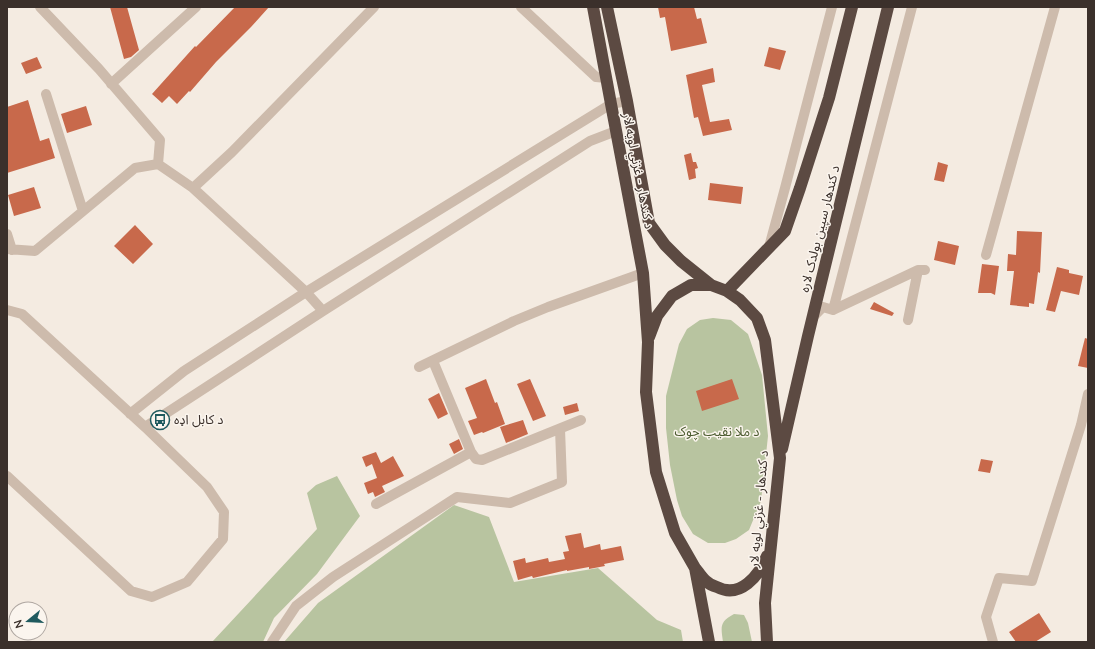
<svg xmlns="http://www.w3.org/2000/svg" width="1095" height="649" font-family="'Nunito Sans','Noto Sans Arabic',sans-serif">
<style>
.green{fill:#b8c4a0}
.building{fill:#c8694b}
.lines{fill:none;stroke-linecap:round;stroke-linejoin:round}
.minor{stroke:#cdbbac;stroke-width:10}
.highway{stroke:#5c4a42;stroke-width:12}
.labels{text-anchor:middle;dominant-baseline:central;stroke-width:3;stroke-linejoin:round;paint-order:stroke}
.street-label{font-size:13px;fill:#3b302b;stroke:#fbf5ee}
.poi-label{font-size:13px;fill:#3b302b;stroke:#fbf5ee;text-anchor:start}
.park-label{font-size:13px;fill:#4a5a2e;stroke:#fbf5ee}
</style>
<rect width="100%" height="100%" fill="#f4ebe1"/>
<path class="green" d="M713,318L731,320L748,334L762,375L768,436L761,501L749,530L736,539L725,543H708L693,534L682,516L677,500L670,465L666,428V396L679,344L687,329L700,320Z
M337,476L360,516L317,574L274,618L263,642H212L317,529L307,493L316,485Z
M454,505L489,517L514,582L598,568L657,620L681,630L683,642H284L318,603Z
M734,614L744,615L748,623L752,642H723C721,627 719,622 734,614Z"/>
<path class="building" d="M110,7H127L139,50L131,57L124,59Z
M235,7H269L251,27L216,62L190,92L189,91L177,104L169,96L162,103L152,94L195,46L196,47Z
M658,7H694L697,19L701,18L707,43L671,51L665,17L660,18Z
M769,47L786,51L780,70L764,66Z
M37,57L42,68L26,74L21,63Z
M713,68L715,82L702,85L710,122L729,119L732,130L703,136L698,117L694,118L686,75Z
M28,100L40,141L49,138L55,158L7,173V107Z
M86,106L92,125L67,133L61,114Z
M691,153L693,162H696L698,168L695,169L696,178L689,180L684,155Z
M938,162L948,165L944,182L934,180Z
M710,183L743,187L741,204L708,200Z
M34,187L41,208L14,216L8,195Z
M135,225L153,244L133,264L114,246Z
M1017,231L1042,232L1040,273L1038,272L1034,304L1029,303V307L1010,305L1014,271H1007L1008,254L1016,255Z
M938,241L959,246L955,265L934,260Z
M982,264L999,266L995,295L991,293H978Z
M1057,267L1069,270V273L1083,276L1079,295L1061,291L1055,312L1046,310Z
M874,302L894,313L892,316L870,309Z
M1085,338L1088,339V368L1078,366Z
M486,379L495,403L497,402L505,424L483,433L482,432L474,435L468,421L477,418L465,388Z
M530,379L546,416L533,421L517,384Z
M732,379L739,399L702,411L696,391Z
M439,393L448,414L438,419L428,399Z
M577,403L579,411L565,415L563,407Z
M523,420L528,434L506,443L500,427Z
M459,439L463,449L454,454L449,444Z
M376,452L381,463L393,456L404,476L382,486L385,492L375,497L373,492L368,494L364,483L377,478L372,464L366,467L362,457Z
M981,459L993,461L990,473L978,471Z
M581,533L584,548L600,544L601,550L621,546L624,560L604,564L605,566L589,569V567L567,571V570L533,578L532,576L518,580L513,561L525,558L526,563L548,558L549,562L565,559L563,552L569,551L565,536Z
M1039,613L1051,632L1035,642H1016L1009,632Z"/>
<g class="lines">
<path class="minor" d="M40,7L99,69L160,140L158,164
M521,7L596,77L606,78
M111,84L196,7
M46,94L83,211
M193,188L232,152L374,7
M7,234L12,250
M769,247L785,188L832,7
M7,249L35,251L135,168L158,164L193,188L306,292L323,311
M986,255L1055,7
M7,310L22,314L145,427L207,487L224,512L223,539L187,582L152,597L131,591L7,476
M833,310L918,270H925
M812,318L823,307L833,310L912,7
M908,320L918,270
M433,361L471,452L476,459L482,460L581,420
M419,367L514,321L548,307L643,273
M130,414L184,371L306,292L611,104L627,101
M145,427L323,311L590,141L616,131
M376,504L471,452
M272,642L296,606L333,577L457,497L510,503L562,482L560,429
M993,642L986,617L999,578L1032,581L1081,425L1088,394"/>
<path class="highway" d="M593,7L611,104L643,273L648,342L646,392L656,472L675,533L695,568L709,642
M607,7L627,101L649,223L665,245L681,261L711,285L727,291L740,300L757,318L765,340L780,458L765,603L767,642
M727,291L785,231L800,188L829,98L852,7
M649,337L657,316L672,296L691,285H711
M782,449L808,336L888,7
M696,569C699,573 702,578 706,581C709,584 713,586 717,587C740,599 759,576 767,556"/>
</g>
<defs>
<symbol id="bus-ring" viewBox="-11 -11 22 22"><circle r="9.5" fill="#fbf5ee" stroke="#1f5a5e" stroke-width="1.5"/><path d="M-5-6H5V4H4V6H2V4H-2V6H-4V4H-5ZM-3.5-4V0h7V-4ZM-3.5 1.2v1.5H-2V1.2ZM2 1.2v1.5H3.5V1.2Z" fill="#1f5a5e"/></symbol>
</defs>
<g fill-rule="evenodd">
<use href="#bus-ring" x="149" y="409" width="22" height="22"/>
</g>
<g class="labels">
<g class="street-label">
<text transform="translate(638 171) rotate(79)">د کندهار - غزني لويه لار</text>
<text transform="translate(820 229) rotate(-76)">د کندهار سپین بولدک لاره</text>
<text transform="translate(759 509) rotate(-85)">د کندهار - غزني لويه لار</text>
</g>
<g class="poi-label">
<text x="174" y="420">د کابل اډه</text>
</g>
<g class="park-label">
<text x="717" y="432">د ملا نقيب چوک</text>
</g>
</g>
<rect width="1095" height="649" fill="none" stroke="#3b302b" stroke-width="16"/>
<g transform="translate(28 621) rotate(252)"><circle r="19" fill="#fbf5ee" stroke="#aea6a0"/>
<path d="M0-3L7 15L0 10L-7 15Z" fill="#1f5a5e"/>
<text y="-6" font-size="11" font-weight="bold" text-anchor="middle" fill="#3b302b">N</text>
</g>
</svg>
